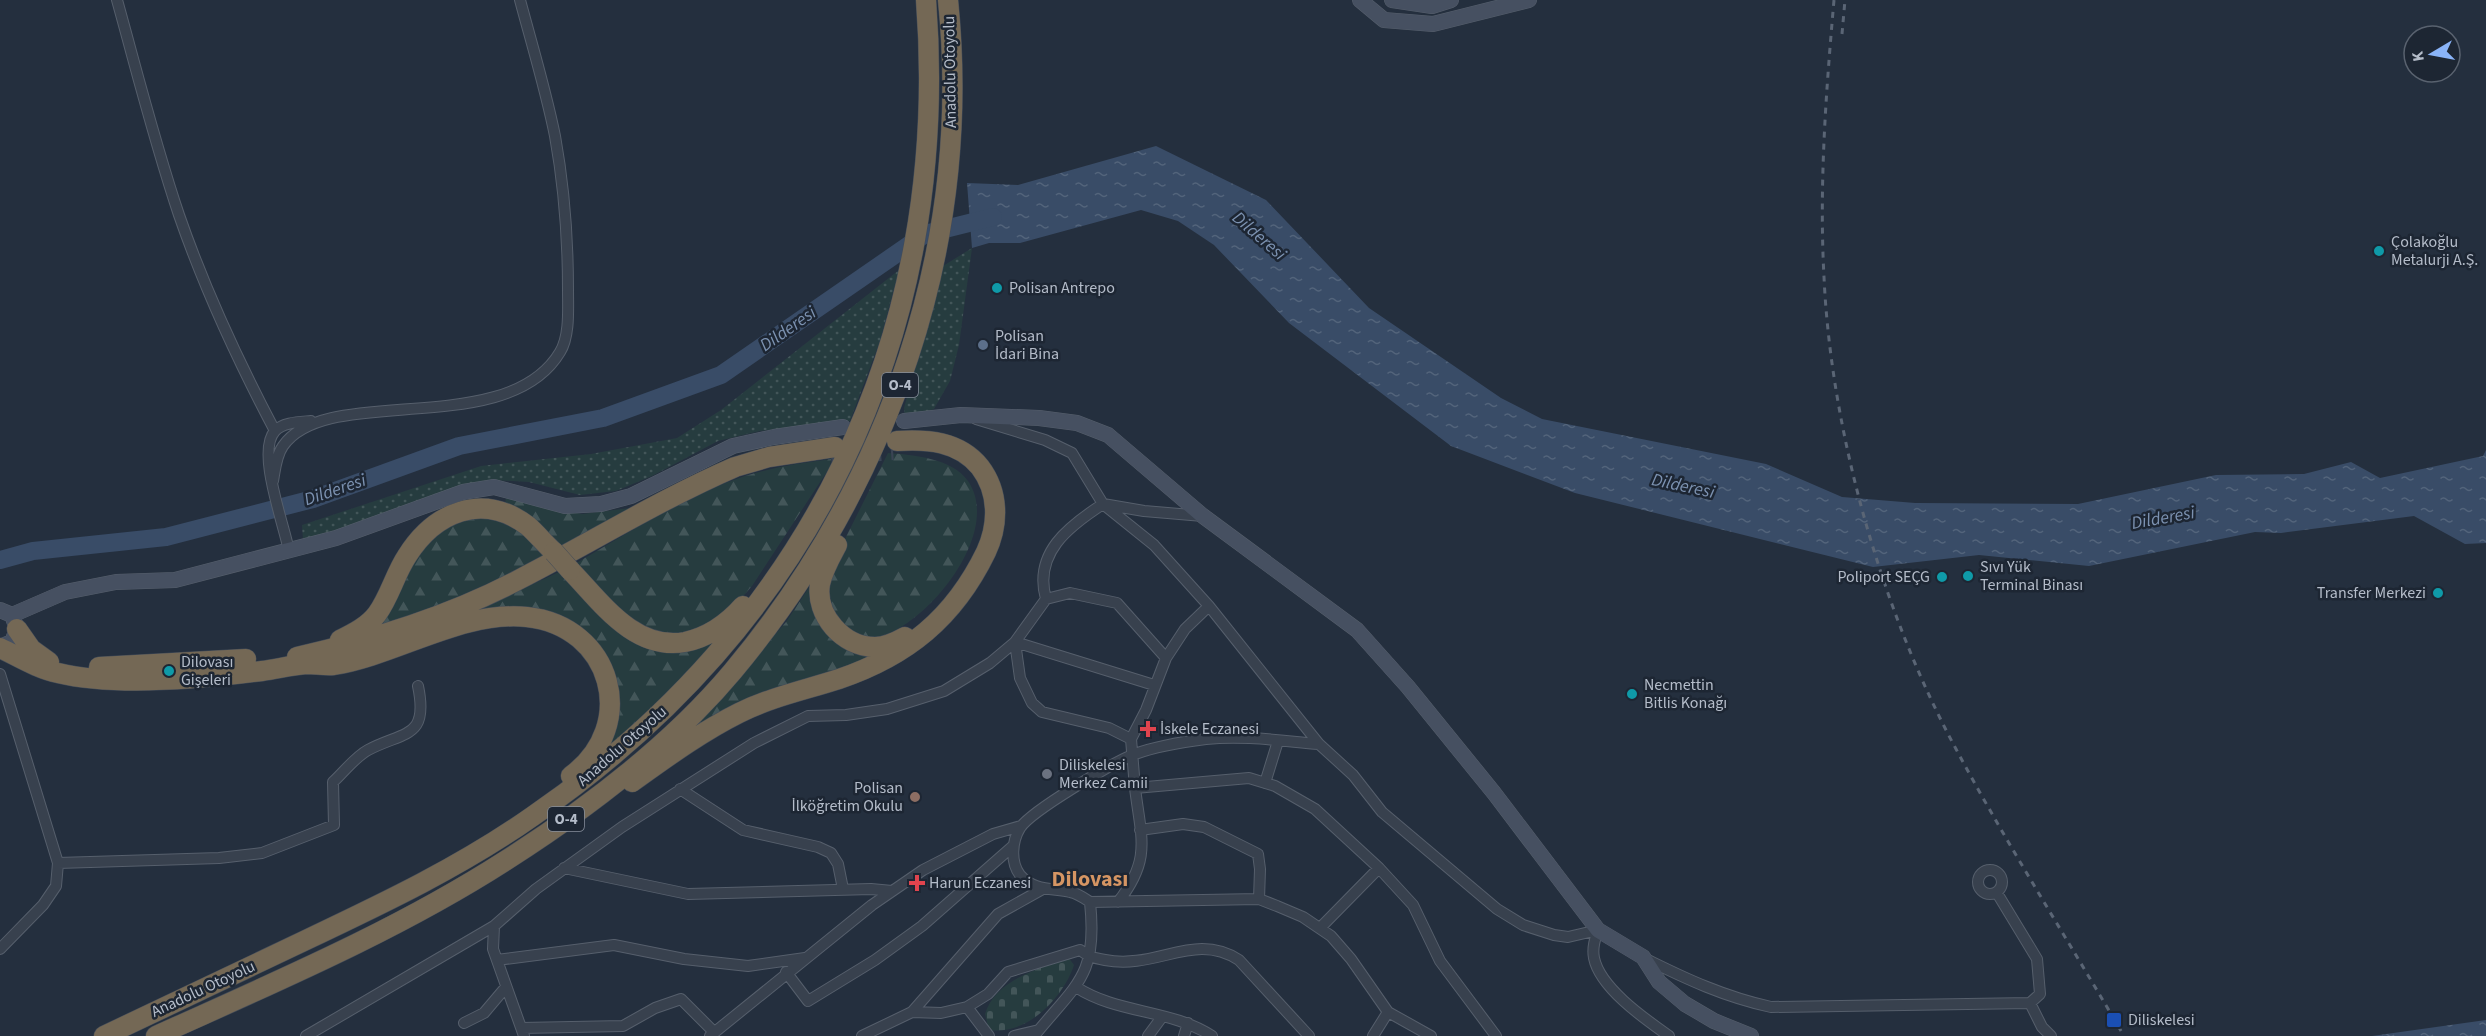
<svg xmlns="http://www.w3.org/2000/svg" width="2486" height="1036" font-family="'Source Sans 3',sans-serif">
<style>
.grass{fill:url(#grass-dots)}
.forest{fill:url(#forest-firs)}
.cemetery{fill:url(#cemetery-stones)}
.water{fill:url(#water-ripples)}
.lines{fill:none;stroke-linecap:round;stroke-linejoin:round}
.river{stroke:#394c67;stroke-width:18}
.highway-tunnel{stroke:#3a4453;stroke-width:20;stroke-dasharray:20 10;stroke-linecap:butt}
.street-casing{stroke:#565f6c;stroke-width:12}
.secondary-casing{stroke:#565f6c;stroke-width:16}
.highway-casing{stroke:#434c59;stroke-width:21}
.street{stroke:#38414e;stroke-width:10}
.secondary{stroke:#465061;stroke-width:15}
.highway{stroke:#746855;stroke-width:20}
.rail{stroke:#5a6575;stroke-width:3;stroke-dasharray:6 6;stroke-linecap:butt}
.highway-bridge-casing{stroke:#434c59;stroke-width:21;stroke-linecap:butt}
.highway-bridge{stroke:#746855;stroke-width:20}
.culture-dot{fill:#0f9aa8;stroke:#1d2633;stroke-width:2}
.service-dot{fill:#5c6f8a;stroke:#1d2633;stroke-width:2}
.health-dot{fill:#e0444e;stroke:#1d2633;stroke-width:2}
.worship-dot{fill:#6b7280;stroke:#1d2633;stroke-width:2}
.education-dot{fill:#8d6e63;stroke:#1d2633;stroke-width:2}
.transit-dot{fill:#1a4fb4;stroke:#1d2633;stroke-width:2}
.labels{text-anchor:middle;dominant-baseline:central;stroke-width:5;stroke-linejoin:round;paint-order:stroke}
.shield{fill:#1d2633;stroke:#878f9c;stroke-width:1.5}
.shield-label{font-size:15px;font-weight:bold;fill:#b4bcc9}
.street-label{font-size:16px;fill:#b4bcc9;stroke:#1d2633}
.poi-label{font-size:16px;fill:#b4bcc9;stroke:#1d2633;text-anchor:start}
.water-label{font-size:18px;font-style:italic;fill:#7c92b1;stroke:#1d2633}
.district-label{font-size:22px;font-weight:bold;fill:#d59563;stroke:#1d2633}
</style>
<defs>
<pattern id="grass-dots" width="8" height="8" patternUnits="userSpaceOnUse" patternTransform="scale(1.5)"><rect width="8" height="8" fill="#263c3f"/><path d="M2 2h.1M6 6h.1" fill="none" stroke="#435659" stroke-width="1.8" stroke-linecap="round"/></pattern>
<pattern id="forest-firs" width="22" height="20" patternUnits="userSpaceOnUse" patternTransform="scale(1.5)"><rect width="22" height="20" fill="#263c3f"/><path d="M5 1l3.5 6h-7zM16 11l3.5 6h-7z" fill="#435659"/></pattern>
<pattern id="cemetery-stones" width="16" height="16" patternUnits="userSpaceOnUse" patternTransform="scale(1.5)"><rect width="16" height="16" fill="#263c3f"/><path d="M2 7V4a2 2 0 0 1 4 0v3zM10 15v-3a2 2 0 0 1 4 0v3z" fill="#435659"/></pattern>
<pattern id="water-ripples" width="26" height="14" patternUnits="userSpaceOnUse" patternTransform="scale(1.5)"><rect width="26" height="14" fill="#394c67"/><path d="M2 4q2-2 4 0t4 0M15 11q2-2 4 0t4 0" fill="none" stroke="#53647b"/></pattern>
</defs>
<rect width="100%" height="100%" fill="#242f3e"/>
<path class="grass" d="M972,248L959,345L950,381L934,409L905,420L904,408L943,266Z
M899,270L880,341L850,421L760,431L718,441L652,476L616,491L580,495L529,482L492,480L335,533L303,540L302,525L481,466L591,454L677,438L721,410Z"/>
<path class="forest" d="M888,453C913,455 952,458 968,481C1002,531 932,618 885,635L886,639L869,642L841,624L829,603V578L833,563Z
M831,459L830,467L752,586L724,618L672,638L633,626L573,565C628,533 684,496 745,476C773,467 802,463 831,459Z
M506,498L582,514L638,507L564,551L504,508Z
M496,518L523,531L548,560L512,578L358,638L418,549L456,520Z
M559,572L628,637L716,640L697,664L602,754L618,710L575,628L449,623Z
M814,580L820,619L880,653L689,732L786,622Z"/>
<path class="cemetery" d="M1068,957L1074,965C1064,996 1028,1036 989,1030L985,1014C996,979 1038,970 1068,957Z"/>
<path class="water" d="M1156,146L1266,200L1369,308L1501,398L1542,419L1766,464L1842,497L1915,503L2078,504L2216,475L2304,474L2351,462L2380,478L2483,456L2486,450V543L2465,544L2414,516L2281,533L2255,532L2089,566L1979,555L1873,567L1575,493L1451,446L1289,323L1214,245L1178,221L1141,210L1020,243H989L972,248L967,183L1018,185Z
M2486,1020V1036H2372Z"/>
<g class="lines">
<path class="river" d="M0,560L33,551L166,537L313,499L459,446L603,418L721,375L925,234L993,217"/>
<path class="highway-tunnel" d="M831,455L893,450"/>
<defs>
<path id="street" d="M117,0C137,72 155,144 179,215C205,290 238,361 275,431
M976,419L1045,440L1072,453L1103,504C1069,526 1033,553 1046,599
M273,481C275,470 276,456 283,446C327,382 507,441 560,352C570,336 568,308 568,290C568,239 564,186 555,136C546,91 532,45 520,0
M1203,516L1144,511L1103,504L1154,545L1209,606L1319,744L1353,775L1382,812L1497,909L1523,925L1554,935L1568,937L1598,930
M289,551C284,524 256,451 275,431C283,422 300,422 311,421
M1015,642L1020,678L1032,703L1042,712L1109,728L1131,739
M1015,642L1154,685
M0,674L58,863L56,886L43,905L0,949
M1319,744C1282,741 1244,735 1206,739C1182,742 1157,746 1135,754C1114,762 1031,811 1020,828C1012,841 1010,862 1020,875C1034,891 1052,888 1070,892C1077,893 1084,898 1090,902L1259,899L1277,906L1303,917L1331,936L1351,959L1388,1012L1373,1036
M1265,783L1278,741
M1135,788L1131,739L1146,710L1166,658L1185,629L1209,606
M680,789L743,830L818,847L831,853L838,864L843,889
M1140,830L1183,824L1204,827L1258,854L1260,869L1259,899
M58,863L219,858L262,853L334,825L333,782C344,772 355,757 368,750C404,731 429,739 418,686
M564,868L688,894L871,889L892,891
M1978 882a12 12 0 1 1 24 0a12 12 0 1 1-24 0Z
M1118,902C1152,859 1141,838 1135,788L1249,778L1275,786L1315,809L1379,868L1413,905L1440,961L1496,1036
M494,926L493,949L524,1036
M1320,928L1379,868
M1598,930C1595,939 1592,948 1594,958C1600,988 1645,1019 1669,1036
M1644,958C1686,979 1725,997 1771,1007L2030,1003L2040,994L2037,959L1997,893
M497,960L614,945L684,959L748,966L805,958
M786,972L808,1001L875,960L922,926L1013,846
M1076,987C1117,1014 1171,1009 1212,1036
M2030,1003L2042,1027L2051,1036
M967,1007L989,1036
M912,1012L941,1013L967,1007L988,994L1008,972L1080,950C1089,957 1094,958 1105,960C1157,970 1194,931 1239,960L1309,1036
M1388,1012L1431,1036
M464,1023L484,1013L506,987
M521,1028L623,1026L655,1008L681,999L714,1032
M306,1036L494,926L536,889L622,827L754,743L808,716L846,715L887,709L944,691L990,663L1015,642L1046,599L1070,593L1117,603L1166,658
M710,1036L872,905L923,870L993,834L1021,826
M862,1036L912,1012L998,914L1041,890
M1014,1036L1039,1030
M1034,1036C1077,983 1098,976 1090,902
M1148,1036L1162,1017
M1184,1036L1188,1023"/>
<path id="secondary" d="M1360,0L1384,20L1433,24L1529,0
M1392,0L1432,6L1451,0
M904,421L961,415L1039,418L1077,423L1108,435L1203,516L1357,630L1408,687L1494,793L1598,930L1643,957L1659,982L1685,1004L1714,1021L1751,1036
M0,610L12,615L17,629L12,642L0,647
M12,615L65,592L116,582L175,580L336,538L463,492L494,487L565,506L601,504L631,496L733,446L774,437L843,427"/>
<path id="highway" d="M837,545C830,558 823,570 820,584C815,615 843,647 875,647C886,647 896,642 905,637
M570,570C601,602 634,651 685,642C709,637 727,624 743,606
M17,629L31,649L49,662
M340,640C354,633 368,626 377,614C390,596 395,574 407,556C434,513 482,491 528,526C537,534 545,544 554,552
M0,648C19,657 38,669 58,673C117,687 201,679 262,671C277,669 292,665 307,664C315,664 325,666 334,665C396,655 463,610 527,617C612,626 640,725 571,776
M297,657C374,639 450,616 520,579C592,542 661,499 735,467L769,457L835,447
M99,667L246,659
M632,782C667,757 701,732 739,713C771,697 805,690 839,679C907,656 954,618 986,552C999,524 999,492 980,467C959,441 927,439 897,441
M104,1036C171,1004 238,972 306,940C384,903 462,866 533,816C810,626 952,336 926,0
M156,1036C273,983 396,931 505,861C585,810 672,744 733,671C889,484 973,245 948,0"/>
</defs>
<use href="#street" class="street-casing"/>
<use href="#secondary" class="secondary-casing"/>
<use href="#highway" class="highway-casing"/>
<use href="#street" class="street"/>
<use href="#secondary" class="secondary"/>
<use href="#highway" class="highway"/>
<path class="rail" d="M1834,0C1826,92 1819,185 1824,277C1831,432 1882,612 1956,749C2008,846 2068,940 2124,1036
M1842,34L1845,0"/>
<defs>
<path id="highway-bridge" d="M554,552L570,570"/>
</defs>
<use href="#highway-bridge" class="highway-bridge-casing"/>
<use href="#highway-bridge" class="highway-bridge"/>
</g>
<g class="culture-dot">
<circle cx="2379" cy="251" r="6"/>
<circle cx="997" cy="288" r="6"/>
<circle cx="1968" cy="576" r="6"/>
<circle cx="1942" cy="577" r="6"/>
<circle cx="2438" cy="593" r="6"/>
<circle cx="169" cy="671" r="6"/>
<circle cx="1632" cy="694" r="6"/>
</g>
<circle class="service-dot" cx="983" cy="345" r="6"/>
<g class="health-dot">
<path d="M1145 720h6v6h6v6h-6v6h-6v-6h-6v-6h6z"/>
<path d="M914 874h6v6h6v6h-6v6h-6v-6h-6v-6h6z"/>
</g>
<circle class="worship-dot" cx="1047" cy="774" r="6"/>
<circle class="education-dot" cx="915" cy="797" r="6"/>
<rect class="transit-dot" x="2106" y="1012" width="16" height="16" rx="3"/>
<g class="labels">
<g class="shield">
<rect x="882" y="373" width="36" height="24" rx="4.5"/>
<rect x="548" y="807" width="36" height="24" rx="4.5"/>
</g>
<g class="shield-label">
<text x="900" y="385">O-4</text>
<text x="566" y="819">O-4</text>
</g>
<g class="street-label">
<text transform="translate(950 72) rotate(-91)">Anadolu Otoyolu</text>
<text transform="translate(622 746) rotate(-41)">Anadolu Otoyolu</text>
<text transform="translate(203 989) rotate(-25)">Anadolu Otoyolu</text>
</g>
<g class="poi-label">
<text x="2391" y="242">Çolakoğlu<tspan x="2391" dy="18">Metalurji A.Ş.</tspan></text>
<text x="1009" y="288">Polisan Antrepo</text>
<text x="995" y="336">Polisan<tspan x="995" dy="18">İdari Bina</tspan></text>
<text x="1980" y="567">Sıvı Yük<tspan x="1980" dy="18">Terminal Binası</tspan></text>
<text x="1930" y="577" text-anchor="end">Poliport SEÇG</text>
<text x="2426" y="593" text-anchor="end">Transfer Merkezi</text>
<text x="181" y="662">Dilovası<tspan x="181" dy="18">Gişeleri</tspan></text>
<text x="1644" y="685">Necmettin<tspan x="1644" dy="18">Bitlis Konağı</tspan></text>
<text x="1160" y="729">İskele Eczanesi</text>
<text x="1059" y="765">Diliskelesi<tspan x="1059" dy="18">Merkez Camii</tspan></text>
<text x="903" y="788" text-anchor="end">Polisan<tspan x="903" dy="18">İlköğretim Okulu</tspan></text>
<text x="929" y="883">Harun Eczanesi</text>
<text x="2128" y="1020">Diliskelesi</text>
</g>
<g class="water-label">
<text transform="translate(1259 236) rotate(41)">Dilderesi</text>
<text transform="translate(788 329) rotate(-35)">Dilderesi</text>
<text transform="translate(1683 486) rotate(12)">Dilderesi</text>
<text transform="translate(335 490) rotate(-19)">Dilderesi</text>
<text transform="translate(2163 518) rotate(-10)">Dilderesi</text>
</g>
<g class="district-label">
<text x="1090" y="879">Dilovası</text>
</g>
</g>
<g transform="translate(2432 54) rotate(260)"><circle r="28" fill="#1d2633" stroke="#59626f" stroke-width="1.5"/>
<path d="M0-4.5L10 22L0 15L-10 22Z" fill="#8ab4f8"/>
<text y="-9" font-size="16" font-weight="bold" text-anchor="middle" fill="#b4bcc9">K</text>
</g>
</svg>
